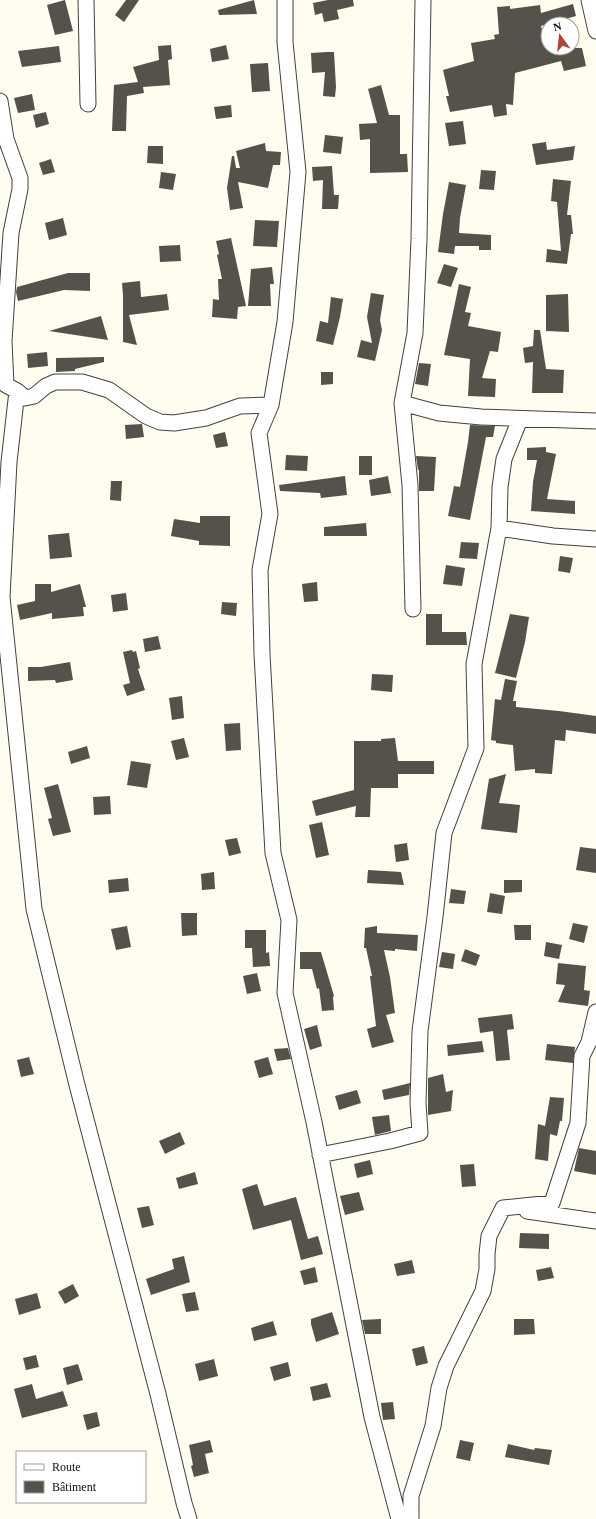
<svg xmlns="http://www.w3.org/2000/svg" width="596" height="1519" font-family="'Times New Roman',serif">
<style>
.building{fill:#55514b}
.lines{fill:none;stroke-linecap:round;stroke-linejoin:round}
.minor-casing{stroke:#414141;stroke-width:17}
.minor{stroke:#fff;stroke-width:15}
</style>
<rect width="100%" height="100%" fill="#fefdef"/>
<path class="building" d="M65,0L73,31L55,35L47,5Z
M126,0H139L124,22L115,15Z
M254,0L257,14L219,15L218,10Z
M328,0H353L354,6L337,10L339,19L324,22L322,13L315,15L313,3Z
M573,4L576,16L541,26L547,48H582L586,66L564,71L561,61L515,73L513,105L506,104L507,115L494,117L492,105L450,112L446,96H449L443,70L474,61L471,43L495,39L494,35L499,34L497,7L510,6V9L540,5L541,13Z
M171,45L172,59L168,60L170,85L143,87L144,93L127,96L126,131H112L114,85L138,82L133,67L159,60L158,46Z
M226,45L229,59L212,62L210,49Z
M59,46L61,62L22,67L18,51Z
M327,52H334L336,87L335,97L323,96L325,72L312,73L311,53Z
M268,63L270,91L252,92L250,64Z
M381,85L389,115H400V154H407L408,172L370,173V139L360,140L359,124L377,123L368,89Z
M32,94L35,110L18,113L14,98Z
M231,105L232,117L216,119L214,107Z
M46,112L49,124L36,128L33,115Z
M463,121L466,144L449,146L445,123Z
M325,135L343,137L341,154L323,152Z
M546,142L547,150L575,146L573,160L536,165L532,144Z
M265,143L266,151L281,152L280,165H273L268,188L238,182L243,208L230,210L227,188L232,156H234L236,168H240L236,151Z
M148,146H163V164L147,163Z
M51,159L55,172L43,175L39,163Z
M332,166L334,195H339L338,209H322L323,180L313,181L312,167Z
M481,170L496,171L494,190L479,189Z
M161,172L176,174L173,190L159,188Z
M553,179L571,181L567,215H571L573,234H571L567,264L546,262L547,249L561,251L557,202L551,201Z
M449,182L466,185L460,218L459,233L491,235V250H479V246H455L454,254L438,252L443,214Z
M63,218L67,235L49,240L45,223Z
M255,220L279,221L277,247L253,246Z
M231,238L246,306L238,307L237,319L212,317L213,299L219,300L218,279H222L217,255L219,254L216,241Z
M180,245L181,261L160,262L159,246Z
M444,264L458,268L451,287L437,283Z
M272,267L274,284H270L271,306H248L251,269Z
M68,273H90V291L64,290L18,301L16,292L17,287Z
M140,281L141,297L167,294L169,310L129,315L137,345L123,342V295L122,283Z
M459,284L471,287L465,312L471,313L468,326L501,332L498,352L490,351L482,378L496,379L495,397L468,396L470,359L444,355Z
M371,293L384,295L380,320L382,330L375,361L357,357L361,340L372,343L367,317Z
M568,294L569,332L546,331V295Z
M331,297L343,299L340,317L333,345L316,341L320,321L328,323Z
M101,316L108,340L49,331Z
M534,330H540L546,369L564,370L563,393H532L533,362L525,363L523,348L533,346Z
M47,352L48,366L28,368L27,354Z
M104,357V362L75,369V371L56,372V358Z
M419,363L431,364L428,386L415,384Z
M321,372H333V384L321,385Z
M142,424L144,437L126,439L125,425Z
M470,425L495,426L493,437H486L470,520L448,516L454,486L460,487L468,442Z
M225,432L228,446L216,448L213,435Z
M546,447V452L556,454L547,499L575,501V514L531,511L533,482L537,460H527V448Z
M286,455L308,456L307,471L285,470Z
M359,456H372V475H359Z
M416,456L436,457L434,491H419V470H418Z
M345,476L347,495L321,498L320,493L280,491L279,485Z
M388,476L391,493L371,496L369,480Z
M111,481H122L121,501L110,500Z
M200,516H230V546L199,545V541L171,536L174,519L200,523Z
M366,523L367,536H324V527Z
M69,533L72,557L50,559L48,535Z
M461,542L479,543L477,559L459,558Z
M560,556L573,558L570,573L558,571Z
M446,565L465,568L462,586L443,584Z
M317,582L318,601L304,602L302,584Z
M35,584H51V592L80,584L86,607H83L84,616L52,619V613L20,620L17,605L35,601Z
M126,593L128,610L113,612L111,595Z
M222,602L237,603L236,616L221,614Z
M426,614H442V632H466L467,645H426Z
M510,614L529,617L525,642L516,678L495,673Z
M158,636L161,649L145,652L143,639Z
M132,650L133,652L136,651L140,668L138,669L145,690L127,696L123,685L130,683L123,652Z
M70,662L73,680L56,683L55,680L28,681V667H41Z
M372,674L393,675L392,692L371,690Z
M505,679L517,681L513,701H516V707L559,711L596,716V734L566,730L565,741L555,740L552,774L535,773V769L515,771L513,745L496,743V741L491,740L495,699L501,700Z
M182,696L184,718L172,720L169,698Z
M240,723L241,750L226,751L224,724Z
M184,738L189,757L176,760L171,741Z
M395,738L398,761H434V774H398V788H371L370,817H355L356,806L316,816L312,801L354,790V741H381V739Z
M87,746L90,758L71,764L68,752Z
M131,761L151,764L147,788L127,785Z
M506,774L499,803L520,805L517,833L481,829L489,779Z
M58,784L71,832L53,836L48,819L52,818L44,788Z
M110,796L111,814L94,815L93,797Z
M322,822L329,855L316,858L309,825Z
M237,838L241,853L229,856L225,840Z
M407,843L409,860L396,862L394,845Z
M580,847L596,849V873L576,870Z
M368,870L401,872L404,885L367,883Z
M214,872L215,889L202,890L201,874Z
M128,878L129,891L109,893L108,880Z
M504,880H522V892L504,893Z
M451,889L466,891L464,904L449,903Z
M490,893L505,896L502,914L487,912Z
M181,913H197V935L182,936Z
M573,923L588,926L584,943L569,939Z
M514,925H531V940H515Z
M127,926L131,947L116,950L111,929Z
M377,926V933L418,935L417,951L395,949V951L384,950L390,977L395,1013L386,1015L394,1042L372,1048L367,1029L376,1026L370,976H372L366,948H364L365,928Z
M245,930H266V953L269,952L270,966L253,967L252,948H245Z
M546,942L562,945L559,959L544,956Z
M465,949L480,955L476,966L461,961Z
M300,952H321L334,996L333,997L334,1010L322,1011L319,988L317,989L312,969H300Z
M442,952L455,954L453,969L439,967Z
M558,963L586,966L584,990L590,991L588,1006L558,1002L565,985L556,984Z
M257,973L261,991L247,994L243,976Z
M512,1014L514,1029L507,1030L510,1060L496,1061L493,1031L480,1033L478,1018Z
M317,1025L322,1046L310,1050L304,1029Z
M482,1041L484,1052L448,1056L447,1045Z
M547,1044L575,1047L573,1063L545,1060Z
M288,1048L291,1059L277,1061L274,1049Z
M29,1057L34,1074L21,1077L17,1060Z
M268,1057L273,1074L259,1078L254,1061Z
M443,1074L446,1092L453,1090L451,1111L428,1115V1078Z
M410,1083L409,1095L384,1100L382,1090Z
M357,1090L361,1103L339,1110L335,1096Z
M550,1097L564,1098L562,1121H560L557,1136L550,1134L548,1161L535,1159L538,1124L545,1126Z
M389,1115L391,1131L375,1135L372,1117Z
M180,1132L185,1144L165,1154L159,1141Z
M579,1148L596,1151V1175L574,1171Z
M370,1160L373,1174L357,1178L354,1164Z
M474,1164L476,1186L462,1187L460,1165Z
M195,1172L198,1184L179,1189L176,1178Z
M257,1184L264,1206L296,1197L308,1239L318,1236L323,1254L301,1260L291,1220L253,1230L242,1189Z
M359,1192L364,1210L345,1215L340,1196Z
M149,1206L154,1225L142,1228L137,1208Z
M520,1233L549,1234V1249L519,1248Z
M184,1256L190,1282L151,1295L146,1279L174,1269L172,1259Z
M412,1260L415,1273L397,1276L394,1264Z
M315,1267L318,1282L304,1285L300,1271Z
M551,1267L554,1278L538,1281L536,1270Z
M73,1284L79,1296L65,1304L58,1292Z
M195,1292L199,1310L186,1312L182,1294Z
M37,1293L41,1308L19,1315L15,1299Z
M332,1312L339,1334L316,1342L311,1324V1319Z
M381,1319V1334H365L362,1320Z
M514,1319H534L535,1334L514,1335Z
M273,1321L277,1335L254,1341L251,1328Z
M424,1346L428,1363L416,1366L412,1349Z
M36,1355L39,1367L26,1370L23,1358Z
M214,1359L218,1376L199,1381L195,1364Z
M288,1362L291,1376L274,1381L270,1367Z
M78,1364L83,1380L67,1385L63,1368Z
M327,1383L331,1397L313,1401L310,1387Z
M32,1384L36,1399L63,1391L68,1406L22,1418L14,1389Z
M393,1402L395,1419L383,1420L381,1403Z
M97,1412L100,1426L87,1430L83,1415Z
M210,1440L213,1452L205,1454L209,1473L194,1477L191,1466L193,1465L189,1445Z
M460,1440L474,1443L470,1461L456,1458Z
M508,1444L534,1450L535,1448L552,1450L549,1465L505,1457Z"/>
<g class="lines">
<defs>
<path id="minor" d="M86,0L88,104
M285,0V42L298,172L285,322L271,405L259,433L270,514L260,570L262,654L273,853L289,920L285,993L314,1122L372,1417L399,1519
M589,0L596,31
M0,101L6,139L20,178V189L11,233L4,341L6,385L17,391L9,462L2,597L34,909L77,1085L158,1394L184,1503L189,1519
M17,391L25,398L34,396L46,386L55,382H82L109,390L146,416L160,422L174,423L206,418L240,406L271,405
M402,403L439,413L481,417L596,421
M499,528L553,536L596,539
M413,609L410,485L402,403L415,333L419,239L423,0
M320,1155L390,1141L420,1133L418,1103L420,1031L435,917L444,833L476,748L474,664L499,528L500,487L504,459L520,419
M527,1211L596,1221
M411,1519V1496L433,1426L439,1388L446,1366L483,1291L487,1269V1254L489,1236L503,1208L552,1203L578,1123L582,1056L589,1042L596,1012"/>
</defs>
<use href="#minor" class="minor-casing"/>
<use href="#minor" class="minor"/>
</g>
<rect x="16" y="1451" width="130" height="52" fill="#ffffff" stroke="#9f9f9f"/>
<rect x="24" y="1464" width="20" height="6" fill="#ffffff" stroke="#9f9f9f"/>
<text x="52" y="1471" font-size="12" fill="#0e0e0e">Route</text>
<rect x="24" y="1481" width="20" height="12" fill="#55514b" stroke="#9f9f9f"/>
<text x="52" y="1491" font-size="12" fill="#0e0e0e">Bâtiment</text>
<g transform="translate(560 36) rotate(345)"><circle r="19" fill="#ffffff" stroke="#9f9f9f"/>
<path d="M0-3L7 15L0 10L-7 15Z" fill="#b24231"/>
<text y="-6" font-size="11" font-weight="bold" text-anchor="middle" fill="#0e0e0e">N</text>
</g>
</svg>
